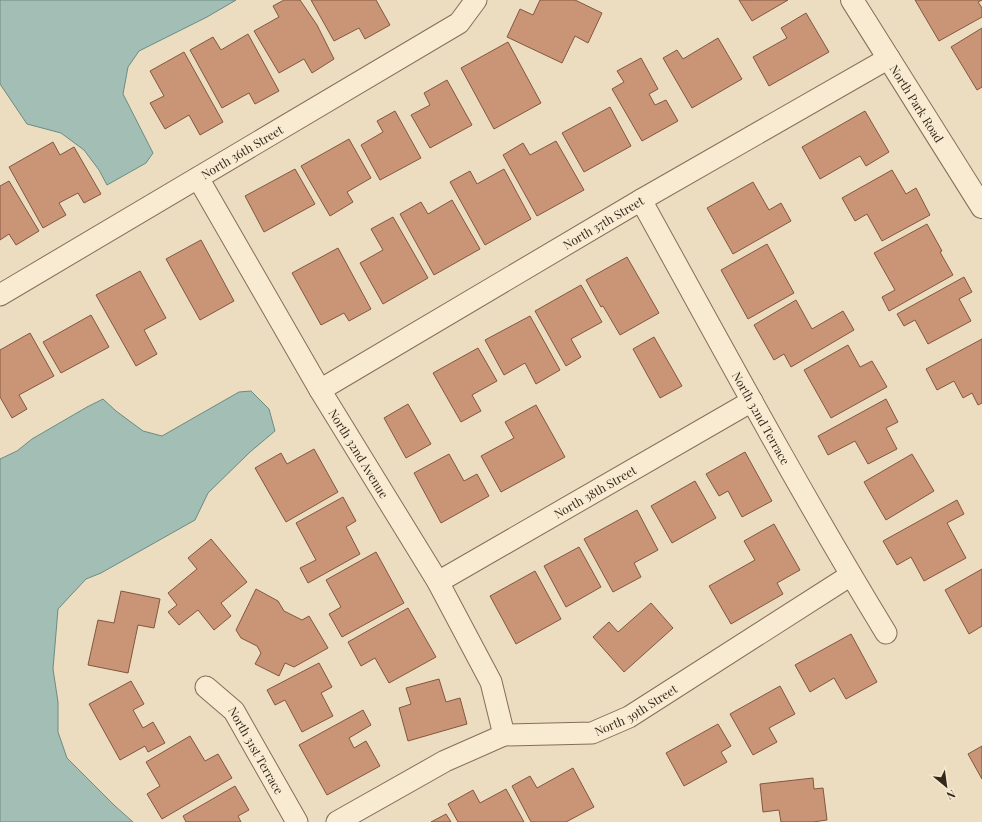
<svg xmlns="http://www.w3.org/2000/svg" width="982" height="822" font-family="'Playfair Display',serif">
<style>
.water{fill:#a3beb5;stroke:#6a8c82}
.building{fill:#ca9576;stroke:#83573f}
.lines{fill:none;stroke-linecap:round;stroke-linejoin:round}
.minor-casing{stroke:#856e58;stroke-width:23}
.tertiary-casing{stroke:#856e58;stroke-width:24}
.minor{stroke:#f8ebd2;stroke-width:21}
.tertiary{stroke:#f8ebd2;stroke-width:22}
.labels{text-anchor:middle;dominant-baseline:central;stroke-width:3;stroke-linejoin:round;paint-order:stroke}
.street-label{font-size:12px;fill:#34271c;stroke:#f4e8cf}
</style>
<rect width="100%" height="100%" fill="#ecddc0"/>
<path class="water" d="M0,0H236L207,17L139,51L128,67L123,94L153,153L146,163L107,185L99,170L84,150L61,133L27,124L0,84Z
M251,391L269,409L275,431L250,452L208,493L195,520L101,573L86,579L58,609L53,669L58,702V732L67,758L115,806L133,822H0V459L17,451L32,439L87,407L103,399L116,411L143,431L162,436L239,392Z"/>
<path class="building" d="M284,0H300L317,25L334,59L312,73L304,59L279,73L254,31L279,17L273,6Z
M311,0H376L390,25L365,39L359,28L334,41Z
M540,0H575L602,13L588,43L575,36L562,63L507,37L520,9L533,15Z
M739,0H788L752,21Z
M915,0H982L978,2L982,8V17L939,41Z
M806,13L829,52L769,86L753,57L787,38L781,28Z
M982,28V87L977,90L951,47Z
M248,34L279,91L255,104L249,93L222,108L190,50L213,37L221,50Z
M718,38L742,79L692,108L663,58L677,50L683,59Z
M508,42L541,103L494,129L461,68Z
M184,52L223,122L200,135L189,115L165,129L150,103L164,96L150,71Z
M641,58L658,89L649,94L655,105L666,100L678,121L642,141L612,89L624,82L617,71Z
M447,80L472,125L430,148L411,115L430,105L424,93Z
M610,107L631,146L584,172L562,133Z
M395,111L421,158L380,180L361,145L383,132L377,121Z
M865,111L889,152L866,166L860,156L820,179L802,147Z
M349,139L371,178L347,192L353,202L330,216L301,166Z
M556,141L584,190L537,216L503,155L523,143L530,155Z
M53,142L60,155L74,147L101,194L84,203L78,193L59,203L66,215L43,228L9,167Z
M295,169L315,204L264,232L245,196Z
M504,169L531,219L485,245L450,182L470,171L477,184Z
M892,170L906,194L916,188L930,215L882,241L867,214L855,221L842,198Z
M9,181L39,231L16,245L9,234L0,240V186Z
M753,182L769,210L781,203L791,221L733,254L707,208Z
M452,200L480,249L434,275L400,214L421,202L428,214Z
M393,217L428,278L383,304L360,263L383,250L371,229Z
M927,224L942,251L940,252L953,275L889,311L882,297L895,290L874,253Z
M201,240L234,301L200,320L166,259Z
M767,244L794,293L748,319L721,270Z
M338,248L371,309L349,321L344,313L321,325L292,273Z
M627,257L659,313L620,335L603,306L601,307L586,280Z
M140,271L166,318L144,330L157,354L136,366L96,295Z
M964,277L972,292L959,299L971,321L928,344L915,320L904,326L897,314Z
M581,285L602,322L571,339L581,357L566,366L535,311Z
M796,300L812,329L843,311L854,330L791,367L784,354L774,360L754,325Z
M91,315L109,347L61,373L43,342Z
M530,316L560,370L536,384L525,363L504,375L485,340Z
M30,333L54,376L19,395L27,409L12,418L0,397V350Z
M654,337L682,386L660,398L633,349Z
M982,339V403L978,405L972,393L963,398L954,381L937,390L926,369Z
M848,345L860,367L872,361L887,387L831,418L804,370Z
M478,348L497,381L472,395L481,411L461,422L433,373Z
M886,399L898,422L886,428L897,449L868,464L855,441L828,455L818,436Z
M408,404L431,444L406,458L384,418Z
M536,405L565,457L501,492L481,456L514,438L505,422Z
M314,449L338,492L286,522L255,468L281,453L287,464Z
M745,452L772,501L742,517L728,491L719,496L706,474Z
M449,454L464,481L477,474L489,496L441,523L414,473Z
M912,454L934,491L886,520L864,482Z
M695,481L716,518L672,543L651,506Z
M343,497L356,521L346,527L360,554L308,583L300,568L316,560L296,523Z
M957,500L964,514L947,523L966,558L924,581L911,557L897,565L883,541Z
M637,510L658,550L634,563L641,577L613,592L584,539Z
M774,524L800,570L777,583L783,594L731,624L709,586L755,560L744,541Z
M211,539L247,582L221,603L231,616L214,630L198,610L179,625L168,612L177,605L168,593L197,569L188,558Z
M579,547L601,587L566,607L544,566Z
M376,552L404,603L342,637L329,614L341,607L326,580Z
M982,569V626L969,634L945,590Z
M535,571L561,619L516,644L490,596Z
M256,589L278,601L284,611L302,620L309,616L328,648L294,667L285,663L279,676L255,664L261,653L257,646L241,638L236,630Z
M121,591L160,599L154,628L138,625L128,673L88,665L98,620L114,623Z
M651,603L673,628L624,672L593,637L609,622L618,632Z
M408,608L436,657L389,683L375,658L361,666L348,642Z
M851,634L877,682L846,699L834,678L810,692L795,665Z
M319,663L332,687L321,693L333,716L302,732L285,700L275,705L267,690Z
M439,679L446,702L460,698L467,724L408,741L399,708L411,704L406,688Z
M131,681L144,704L133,710L143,728L153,722L165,743L148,752L145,746L120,760L89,704Z
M780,686L795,714L769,728L777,742L753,755L730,714Z
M363,710L371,725L349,738L354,748L366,741L380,766L327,795L299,745Z
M718,724L731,746L721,752L727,762L684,786L666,753Z
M190,736L205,761L218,754L232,778L162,819L147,794L160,786L146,762Z
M982,746V779L968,754Z
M573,768L594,807L566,822H531L512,786L530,776L537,788Z
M813,778L814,789L823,788L827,820L813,822H781L779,810L763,812L760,784Z
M235,786L249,810L238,816L241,822H186L183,816Z
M506,789L524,822H458L448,804L473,790L480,803Z
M446,814L451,822H431Z"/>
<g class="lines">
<defs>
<g id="minor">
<path id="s1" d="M198,178L320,390L438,582L491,682L504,735"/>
<path id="s2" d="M641,200C721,345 800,492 886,633"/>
<path id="s3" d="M0,295L459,23L476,0"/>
<path id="s4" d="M320,390L641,200L889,58"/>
<path id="s5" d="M438,582L752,401"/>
<path id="s6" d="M206,687L234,711L297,822"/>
<path id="s7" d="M337,822L445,761L504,735L592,733L629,717L851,575"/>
</g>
<g id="tertiary">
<path id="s8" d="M852,0L982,207"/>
</g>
</defs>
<use href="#minor" class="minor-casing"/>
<use href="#tertiary" class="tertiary-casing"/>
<use href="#minor" class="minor"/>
<use href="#tertiary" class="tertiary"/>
</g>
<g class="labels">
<g class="street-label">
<text stroke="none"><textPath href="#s8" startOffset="122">North Park Road</textPath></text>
<text stroke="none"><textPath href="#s3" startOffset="281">North 36th Street</textPath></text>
<text stroke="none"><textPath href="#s4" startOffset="329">North 37th Street</textPath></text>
<text stroke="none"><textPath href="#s2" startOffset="249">North 32nd Terrace</textPath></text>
<text stroke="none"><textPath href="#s1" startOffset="319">North 32nd Avenue</textPath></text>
<text stroke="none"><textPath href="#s5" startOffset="181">North 38th Street</textPath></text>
<text stroke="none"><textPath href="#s7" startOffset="326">North 39th Street</textPath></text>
<text stroke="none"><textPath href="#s6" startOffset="82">North 31st Terrace</textPath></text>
</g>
</g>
<g transform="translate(946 786) rotate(151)" stroke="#f4e8cf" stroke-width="3" paint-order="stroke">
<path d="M0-3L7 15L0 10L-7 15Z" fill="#34271c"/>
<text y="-6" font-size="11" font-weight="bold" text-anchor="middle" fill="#34271c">N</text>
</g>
</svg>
